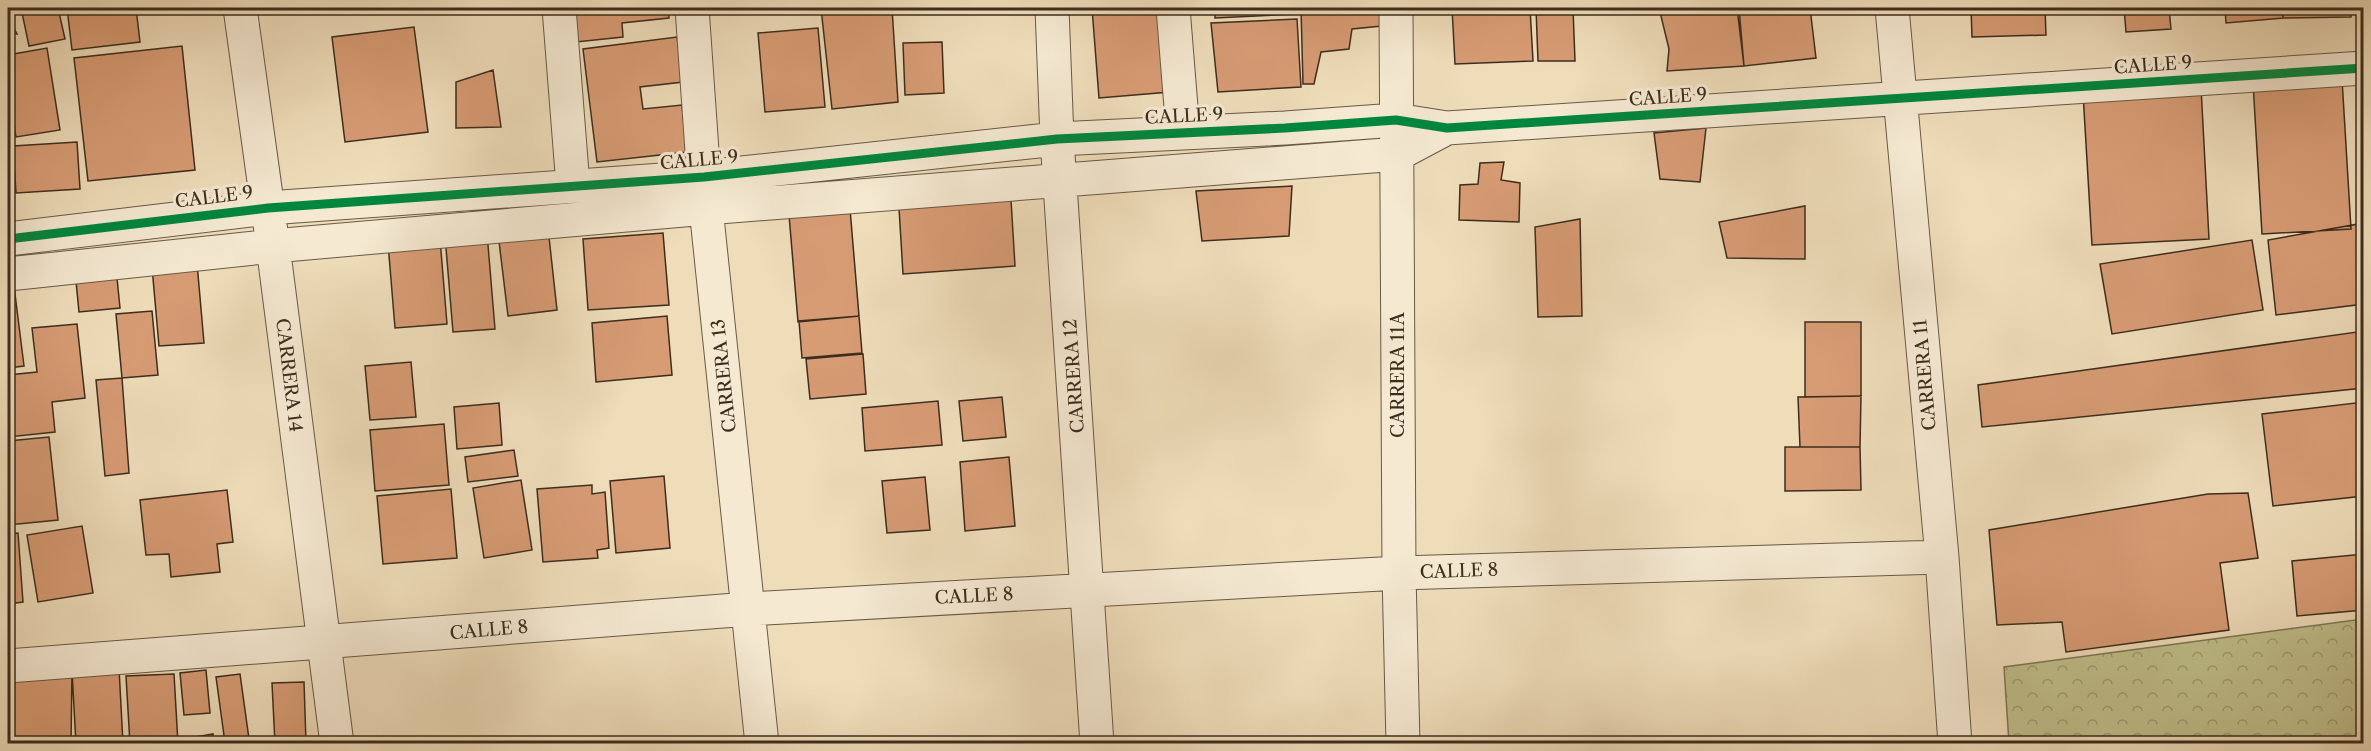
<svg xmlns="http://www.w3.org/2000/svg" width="2371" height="751" font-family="'Libre Caslon Text',serif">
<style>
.park{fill:url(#park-crowns);stroke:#7e7655;stroke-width:1.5}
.building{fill:#d89c75;stroke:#3c2d1f;stroke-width:1.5}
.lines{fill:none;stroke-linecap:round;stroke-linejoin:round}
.minor-casing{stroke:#695946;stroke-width:35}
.minor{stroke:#f5e9d2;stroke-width:33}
.cycleway-casing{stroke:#f5e9d2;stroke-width:13}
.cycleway{stroke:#00873e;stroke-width:9}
.labels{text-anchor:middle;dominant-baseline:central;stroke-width:6;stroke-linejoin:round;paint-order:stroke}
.street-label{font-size:18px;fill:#3c2d1f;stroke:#f5e9d2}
</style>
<defs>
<pattern id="park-crowns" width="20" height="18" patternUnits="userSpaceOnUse" patternTransform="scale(1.5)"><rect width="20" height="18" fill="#c0bf8b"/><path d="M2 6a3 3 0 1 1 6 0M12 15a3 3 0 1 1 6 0" fill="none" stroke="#9d9c71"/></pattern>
</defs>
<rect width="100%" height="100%" fill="#efddba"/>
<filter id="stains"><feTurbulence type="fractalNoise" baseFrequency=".00333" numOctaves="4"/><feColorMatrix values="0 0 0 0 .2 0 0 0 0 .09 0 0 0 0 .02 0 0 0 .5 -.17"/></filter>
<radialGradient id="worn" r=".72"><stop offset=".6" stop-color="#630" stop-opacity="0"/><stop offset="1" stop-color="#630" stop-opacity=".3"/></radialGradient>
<path class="park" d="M2363,619V743H2009L2004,667Z"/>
<path class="building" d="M21,8H58L65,39L29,46Z
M67,8H136L140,42L72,50Z
M250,8H290L251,13Z
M573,8H668L669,18L622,23L623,37L576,42Z
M821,8H892L898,102L832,109Z
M1092,8H1163L1170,92L1099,98Z
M1215,8H1297V14L1215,18Z
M1301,8H1394L1382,26L1352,29L1349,49L1321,52L1314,84H1303Z
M1452,8H1530L1533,61L1455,64Z
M1536,8H1573L1575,61H1538Z
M1717,8H1737L1744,66L1667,71L1669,49L1660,12Z
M1739,8H1810L1816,58L1744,66Z
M1971,8H2045L2046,35L1972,37Z
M2124,8H2169L2171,29L2126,32Z
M2225,8H2282L2283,18L2226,23Z
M2283,8H2351V17L2283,18Z
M2359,8H2364V16H2359Z
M8,17L17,34H8Z
M1297,19L1301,87L1218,92L1211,23Z
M414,27L428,132L345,142L332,37Z
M818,28L825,107L765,112L758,33Z
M677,37L683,82L640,87L643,109L682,105L687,152L597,162L583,49Z
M942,42L944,93L905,95L903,43Z
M182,46L195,170L88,181L74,58Z
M47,48L60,130L16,137L8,85V55Z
M493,70L501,127L456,128V82Z
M2342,79L2351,229L2262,234L2253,83Z
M2201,87L2209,239L2092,245L2083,93Z
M1706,128L1700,182L1660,179L1654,133Z
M77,142L80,189L16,193L13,146Z
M8,149L14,196H8Z
M1504,162L1501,180L1520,183L1519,222L1459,220L1460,185L1478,184L1480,163Z
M1292,186L1289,236L1202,241L1196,191Z
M849,197L859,316L798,322L788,203Z
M1011,200L1015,266L903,274L899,208Z
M1805,206V259L1727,258L1719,222Z
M1580,219L1582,316L1538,317L1535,227Z
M2364,223V304L2276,315L2268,240Z
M548,228L557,310L508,316L498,233Z
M487,233L495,329L453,332L445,236Z
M663,233L669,305L588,310L583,239Z
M440,239L447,324L395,328L388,243Z
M2252,240L2263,310L2112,334L2100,264Z
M197,263L204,343L159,346L152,267Z
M116,268L120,308L79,312L75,271Z
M8,278H13L24,366L8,368Z
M152,311L158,375L122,378L116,314Z
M667,316L672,375L596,382L592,323Z
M859,316L862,353L802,358L799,321Z
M1805,322H1861V396L1805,397Z
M77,324L85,398L52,402L55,432L8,437V375L37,372L32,328Z
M2364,331V388L1982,427L1978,385Z
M863,354L866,394L810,399L806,359Z
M411,362L416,417L370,420L365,366Z
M122,378L129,473L105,476L96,380Z
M1861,396L1860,447H1800L1798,397Z
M1002,397L1006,437L963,441L959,401Z
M938,401L942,445L865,451L862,408Z
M2364,402V496L2273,506L2262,414Z
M499,403L502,445L457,449L454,407Z
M444,424L449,485L375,491L370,430Z
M49,437L58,520L8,525V441Z
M1785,447H1860L1861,490L1785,491Z
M514,450L518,476L468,482L465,457Z
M1009,457L1015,526L965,531L960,462Z
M664,476L670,548L616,553L610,481Z
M925,477L930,530L887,533L882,481Z
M521,480L532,550L484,558L473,488Z
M592,485V494L605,492L609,548L597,550L598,558L543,562L537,489Z
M451,489L457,558L383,564L377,496Z
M227,490L233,542L217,544L220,572L171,577L169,554L146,555L140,500Z
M2248,493L2258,558L2220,563L2229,630L2066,652L2062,622L1997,625L1989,530L2208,494Z
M82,526L93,593L38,602L27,535Z
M18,533L23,602L8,604V534Z
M2364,554V610L2297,616L2292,561Z
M119,668L123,744H76L72,671Z
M10,670L72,671L71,744H10Z
M206,670L210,713L184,715L180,673Z
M174,674L178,744H130L126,676Z
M240,674L249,739L225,743L216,677Z
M304,682L306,743L275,744L272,683Z
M213,734L214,744H185L184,739Z"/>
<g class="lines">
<defs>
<path id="minor" d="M240,8L273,246L337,744
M559,8L573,186
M692,8L706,208L762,744
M1052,8L1057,139L1097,744
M1173,8L1183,132
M1396,8L1399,573L1403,744
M1892,8L1942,557L1955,744
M8,239L268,208L704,177L1057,139L1285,128L1396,120L1447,128L2364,68
M8,274L273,246L706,208L1398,154L1447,128
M8,666L749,609L1399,573L1942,557"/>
</defs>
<use href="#minor" class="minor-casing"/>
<use href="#minor" class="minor"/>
<defs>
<path id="cycleway" d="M8,239L268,208L704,177L1057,139L1285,128L1396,120L1447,128L2364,68"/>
</defs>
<use href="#cycleway" class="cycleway-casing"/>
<use href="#cycleway" class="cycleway"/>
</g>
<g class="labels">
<g class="street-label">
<text transform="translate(2153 65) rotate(-4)">CALLE 9</text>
<text transform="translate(1668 97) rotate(-4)">CALLE 9</text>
<text transform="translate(1184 116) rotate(-3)">CALLE 9</text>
<text transform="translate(699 160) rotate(-5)">CALLE 9</text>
<text transform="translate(214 197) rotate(-7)">CALLE 9</text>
<text transform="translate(289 375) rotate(83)">CARRERA 14</text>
<text transform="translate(1398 375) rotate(-90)">CARRERA 11A</text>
<text transform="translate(1925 375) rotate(-95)">CARRERA 11</text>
<text transform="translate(724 376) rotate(-96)">CARRERA 13</text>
<text transform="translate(1074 376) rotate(-94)">CARRERA 12</text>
<text transform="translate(1459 571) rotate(-2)">CALLE 8</text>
<text transform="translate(974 596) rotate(-3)">CALLE 8</text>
<text transform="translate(489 630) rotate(-5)">CALLE 8</text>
</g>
</g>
<rect width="2371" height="751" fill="none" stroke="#efddba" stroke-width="30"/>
<rect x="9" y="9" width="2353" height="733" fill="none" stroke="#3c2d1f" stroke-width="3"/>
<rect x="15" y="15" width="2341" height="721" fill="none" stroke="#3c2d1f" stroke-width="1.5"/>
<rect width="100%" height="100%" filter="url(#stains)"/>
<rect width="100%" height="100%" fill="url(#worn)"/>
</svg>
